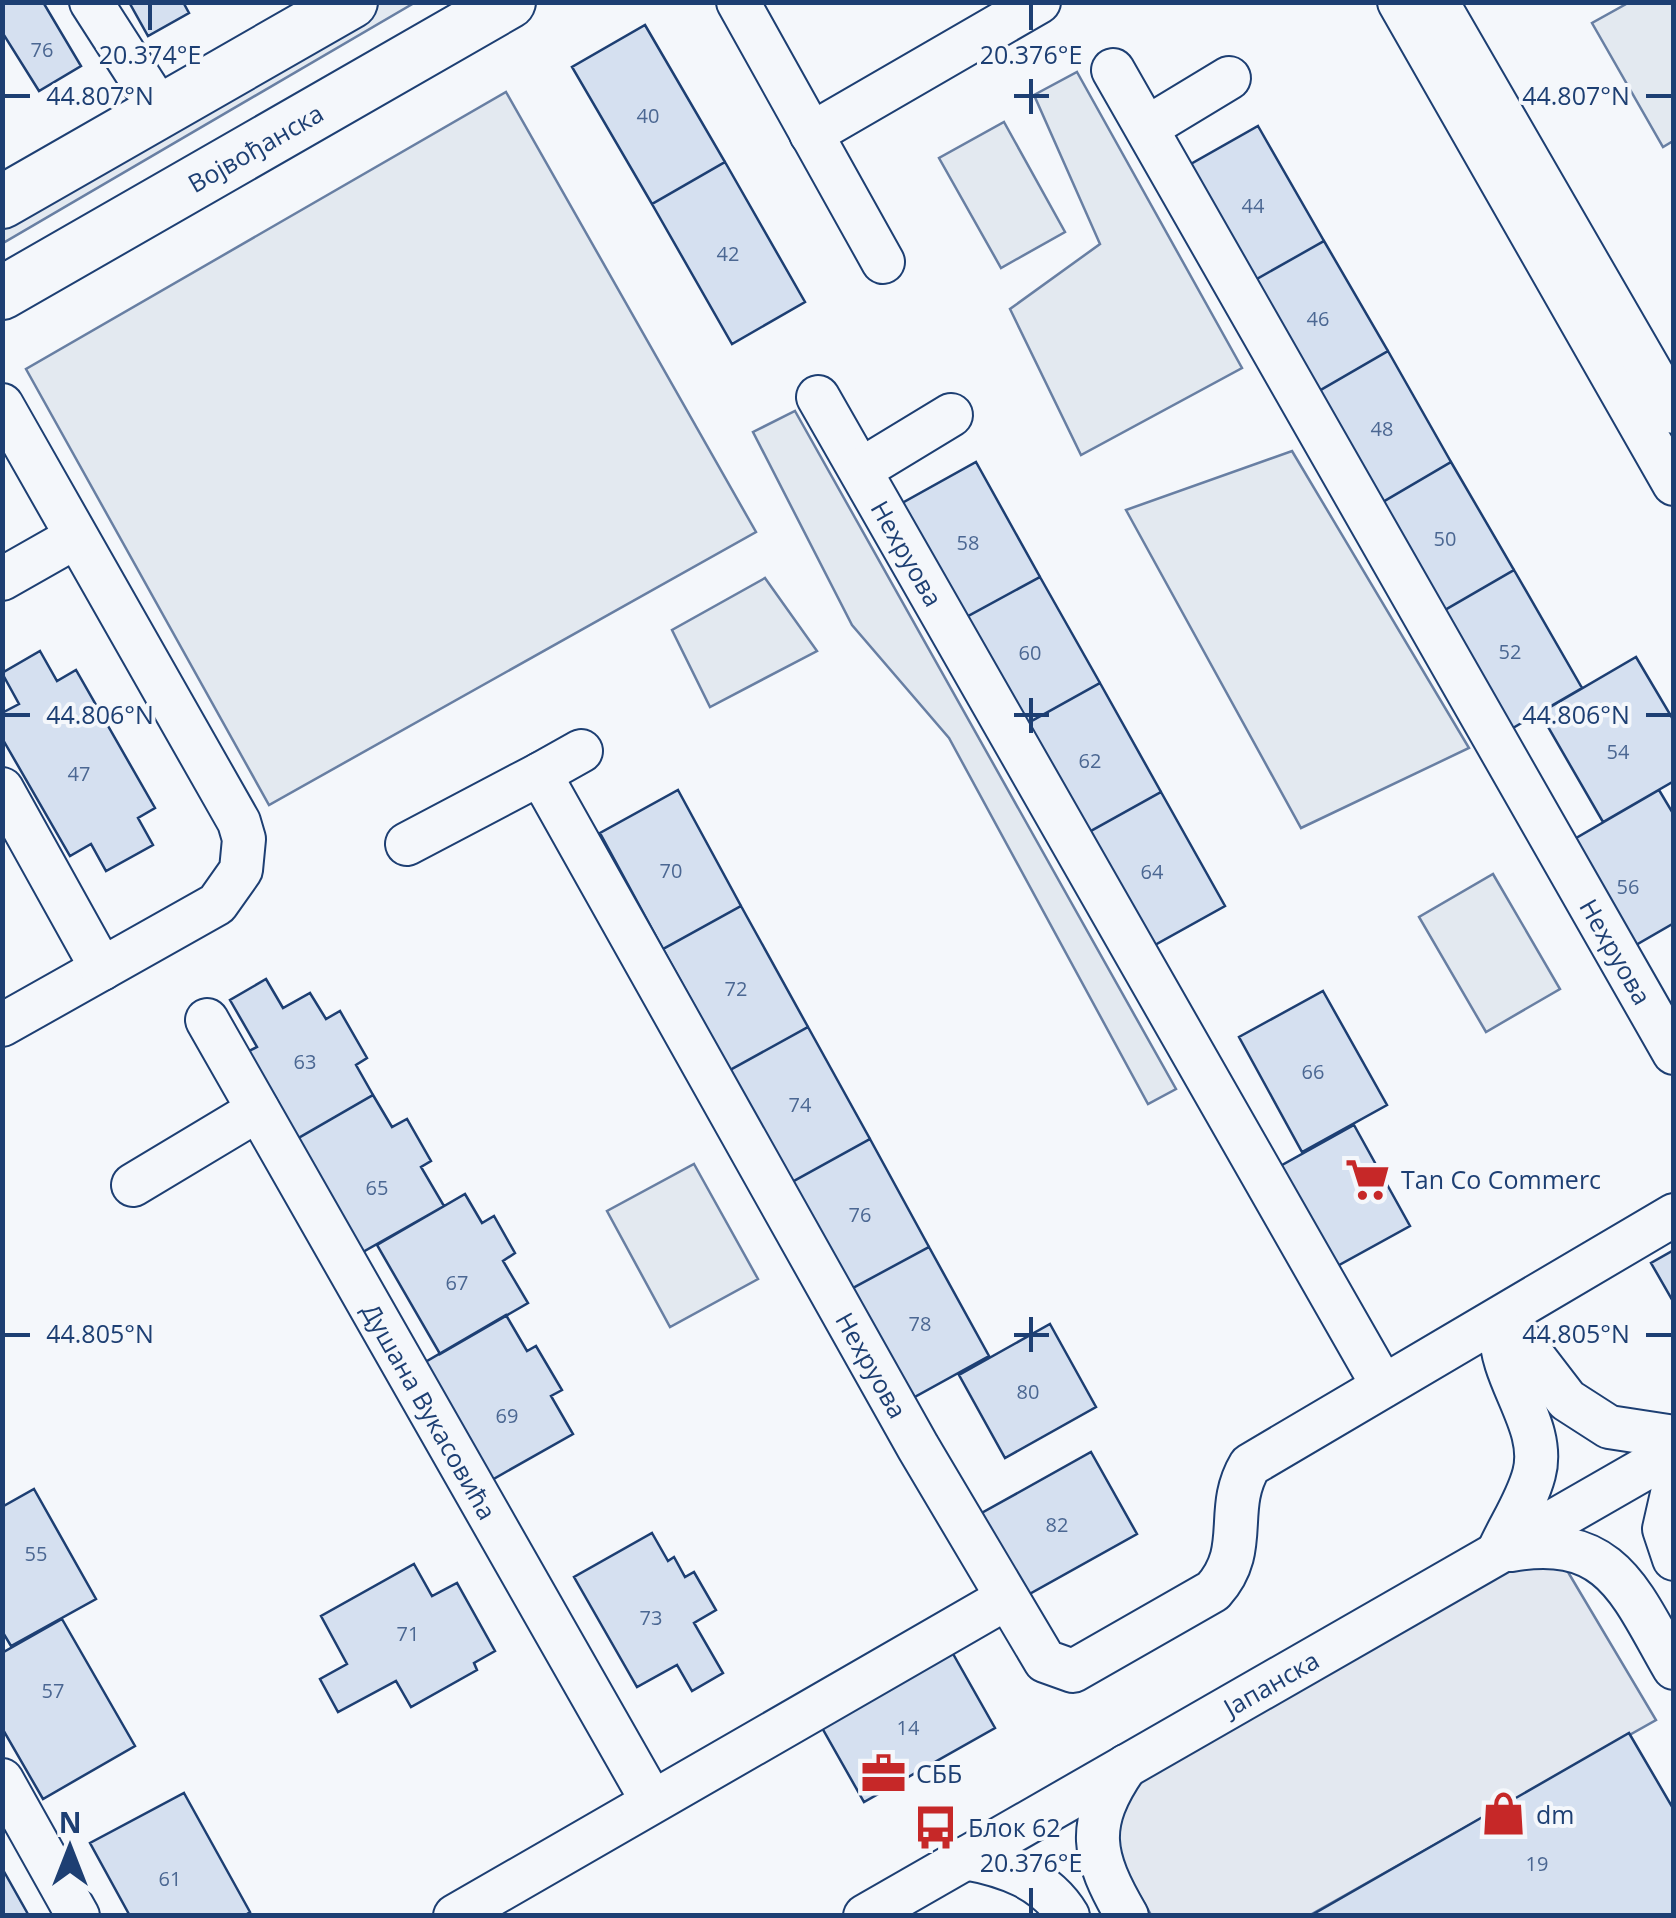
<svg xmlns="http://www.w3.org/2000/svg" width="1676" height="1918" font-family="'Open Sans',sans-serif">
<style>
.green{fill:#e3e9f0;stroke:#687fa3;stroke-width:2.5}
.parking{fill:#e3e8f0;stroke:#687fa3;stroke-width:2.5}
.building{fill:#d5e0f0;stroke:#1d3f73;stroke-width:2.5}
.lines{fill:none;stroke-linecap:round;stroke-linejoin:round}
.minor-casing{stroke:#1d3f73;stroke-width:46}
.major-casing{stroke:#1d3f73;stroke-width:56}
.minor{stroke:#f4f7fb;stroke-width:42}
.major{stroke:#f4f7fb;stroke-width:52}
.ticks{fill:none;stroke:#1d3f73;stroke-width:4}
.labels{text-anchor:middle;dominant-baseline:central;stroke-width:8;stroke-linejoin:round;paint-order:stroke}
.number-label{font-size:20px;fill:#4b6792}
.street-label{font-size:25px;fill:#1d3f73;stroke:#f4f7fb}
.poi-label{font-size:25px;fill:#1d3f73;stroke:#f4f7fb;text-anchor:start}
.ticks-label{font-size:25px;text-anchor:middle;fill:#1d3f73;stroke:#f4f7fb;stroke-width:8;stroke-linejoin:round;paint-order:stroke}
</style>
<rect width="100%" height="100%" fill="#f4f7fb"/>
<path class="green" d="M358,3H414L3,243L2,214Z
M1628,3H1673V141L1663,147L1592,23Z
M1077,72L1242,368L1081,455L1010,309L1100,244L1034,95Z
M506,92L756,532L269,805L26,369Z
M1004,122L1065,232L1001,268L939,158Z
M795,411L1176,1089L1148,1104L949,738L852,625L753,432Z
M1292,451L1469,748L1301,828L1126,510Z
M765,578L817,651L710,707L672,630Z
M1493,874L1560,989L1486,1032L1419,917Z
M694,1164L758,1279L670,1327L607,1211Z"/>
<path class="parking" d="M1539,1557L1568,1572L1656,1720L1310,1915H1151L1118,1858L1113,1822L1133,1785L1510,1561Z"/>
<path class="building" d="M2,2H43L81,66L39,91L2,32Z
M129,2H183L189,13L148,36Z
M645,25L725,162L652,204L572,67Z
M1258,126L1324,241L1248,284L1182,169Z
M725,162L805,302L732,344L652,204Z
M1324,241L1388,351L1312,395L1248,284Z
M1388,351L1451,462L1376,506L1312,395Z
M976,462L1040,577L959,621L895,507Z
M1451,462L1514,570L1438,614L1376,506Z
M1514,570L1582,688L1506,732L1438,614Z
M1040,577L1100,683L1019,728L959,621Z
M40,651L57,681L76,670L155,808L138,818L153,845L106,871L91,844L70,856L2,738V713L19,704L2,673Z
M1636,657L1674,721V781L1603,822L1540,713Z
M1100,683L1161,792L1080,837L1019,728Z
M678,790L741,906L663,949L600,833Z
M1659,790L1674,815V923L1622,953L1559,848Z
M1161,792L1225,906L1144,951L1080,837Z
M741,906L808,1027L730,1070L663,949Z
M266,979L283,1008L310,993L326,1019L340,1011L367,1058L356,1065L373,1095L295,1140L245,1053L257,1047L230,1000Z
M1323,991L1387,1105L1302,1152L1239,1037Z
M808,1027L870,1139L792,1182L730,1070Z
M373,1095L392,1127L407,1119L431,1161L421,1167L444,1206L361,1253L295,1140Z
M1354,1125L1410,1226L1330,1270L1275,1169Z
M870,1139L929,1247L851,1289L792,1182Z
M465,1194L482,1223L494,1216L515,1253L503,1261L528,1303L440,1354L377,1245Z
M929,1247L989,1356L911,1399L851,1289Z
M1674,1250V1303L1651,1263Z
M506,1315L527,1351L536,1346L562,1390L551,1396L573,1434L490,1481L422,1364Z
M1050,1324L1096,1407L1005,1458L959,1375Z
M1091,1452L1137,1534L1024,1597L978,1515Z
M34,1489L96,1599L11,1646L2,1631V1507Z
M652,1533L668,1561L674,1557L685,1577L694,1572L716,1610L694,1623L723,1673L692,1691L677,1665L637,1687L574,1577Z
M414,1564L432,1596L457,1583L495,1651L474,1663L477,1670L411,1707L396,1681L338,1712L320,1679L347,1664L321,1616Z
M62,1619L135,1746L43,1799L2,1728V1653Z
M952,1652L995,1728L864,1802L821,1726Z
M1629,1733L1674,1810V1916H1310Z
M184,1793L250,1912L244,1916H130L90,1843Z
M2,1868L29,1916H2Z"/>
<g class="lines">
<defs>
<g id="minor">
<path d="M91,2L161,111"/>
<path d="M738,2L883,262"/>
<path d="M1399,2L1674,484"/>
<path d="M1437,2L1674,412"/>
<path id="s1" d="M1113,70L1674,1053"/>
<path d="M1148,127L1229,78"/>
<path d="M811,134L1039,2"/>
<path id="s2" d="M818,397L1383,1386"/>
<path d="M2,405L239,822L244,839L241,870L217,904L2,1025"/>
<path d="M862,469L951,415"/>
<path d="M2,579L76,537"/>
<path d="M540,774L581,751"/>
<path d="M2,789L102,969"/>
<path id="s3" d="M407,844L540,774L918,1447L1045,1661L1073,1671L1213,1591C1251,1549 1223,1510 1250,1465L1674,1215"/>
<path id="s4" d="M207,1020L652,1801"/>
<path d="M133,1185L258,1110"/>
<path d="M1495,1322L1501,1331L1524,1344L1567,1400L1609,1427L1674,1437"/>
<path d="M1674,1485L1664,1529L1674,1559"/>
<path d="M1511,1550C1612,1533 1630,1592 1674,1668"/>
<path d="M1498,1552C1509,1527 1527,1501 1534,1474C1547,1426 1500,1380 1501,1331"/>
<path d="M1126,1766C1085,1825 1092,1856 1127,1916"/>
<path d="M2,1780L78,1916"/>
<path d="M965,1858C1005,1865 1046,1879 1068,1916"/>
<path d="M455,1916L1007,1598"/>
<path id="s5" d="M865,1916L1674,1452"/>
</g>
<g id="major">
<path d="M2,202L351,2"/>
<path id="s6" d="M2,293L509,2"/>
</g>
</defs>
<use href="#minor" class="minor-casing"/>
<use href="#major" class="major-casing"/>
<use href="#minor" class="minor"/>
<use href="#major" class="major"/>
</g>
<path class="ticks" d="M150,5V30M1031,5V30M1031,79V114M5,96H30M1014,96H1049M1646,96H1671M1031,698V733M5,715H30M1014,715H1049M1646,715H1671M1031,1317V1352M5,1335H30M1014,1335H1049M1646,1335H1671M1031,1888V1913"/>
<defs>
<symbol id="supermarket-bare" viewBox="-9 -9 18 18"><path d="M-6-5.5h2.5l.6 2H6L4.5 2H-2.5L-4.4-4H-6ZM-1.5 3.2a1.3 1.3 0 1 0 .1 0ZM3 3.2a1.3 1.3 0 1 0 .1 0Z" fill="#c62828" stroke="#f4f7fb" stroke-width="2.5" paint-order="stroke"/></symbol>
<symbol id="office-bare" viewBox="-9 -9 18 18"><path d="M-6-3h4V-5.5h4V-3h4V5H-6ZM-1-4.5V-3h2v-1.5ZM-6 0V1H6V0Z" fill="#c62828" stroke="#f4f7fb" stroke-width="2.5" paint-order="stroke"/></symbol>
<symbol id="shop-bare" viewBox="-9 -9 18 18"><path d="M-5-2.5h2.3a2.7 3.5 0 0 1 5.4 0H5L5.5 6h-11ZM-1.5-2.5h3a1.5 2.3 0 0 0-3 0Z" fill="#c62828" stroke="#f4f7fb" stroke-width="2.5" paint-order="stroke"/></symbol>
<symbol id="bus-bare" viewBox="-9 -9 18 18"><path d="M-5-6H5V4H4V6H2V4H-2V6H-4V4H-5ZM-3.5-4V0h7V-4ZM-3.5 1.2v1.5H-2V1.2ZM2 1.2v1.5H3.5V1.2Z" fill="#c62828" stroke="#f4f7fb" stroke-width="2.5" paint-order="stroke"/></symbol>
</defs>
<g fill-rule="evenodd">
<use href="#supermarket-bare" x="1336" y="1148" width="63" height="63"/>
<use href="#office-bare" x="852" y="1742" width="63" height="63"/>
<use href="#shop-bare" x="1472" y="1782" width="63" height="63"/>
<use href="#bus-bare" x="904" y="1796" width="63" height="63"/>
</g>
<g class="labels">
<g class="number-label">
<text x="42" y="49">76</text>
<text x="648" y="115">40</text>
<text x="1253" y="205">44</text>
<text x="728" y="253">42</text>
<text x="1318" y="318">46</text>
<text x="1382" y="428">48</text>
<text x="1445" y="538">50</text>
<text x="968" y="542">58</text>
<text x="1510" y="651">52</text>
<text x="1030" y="652">60</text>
<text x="1618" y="751">54</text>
<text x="1090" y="760">62</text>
<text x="79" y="773">47</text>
<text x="671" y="870">70</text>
<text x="1152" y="871">64</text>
<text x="1628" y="886">56</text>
<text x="736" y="988">72</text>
<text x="305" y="1061">63</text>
<text x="1313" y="1071">66</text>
<text x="800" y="1104">74</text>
<text x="377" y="1187">65</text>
<text x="860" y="1214">76</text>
<text x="457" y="1282">67</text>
<text x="920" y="1323">78</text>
<text x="1028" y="1391">80</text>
<text x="507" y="1415">69</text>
<text x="1057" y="1524">82</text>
<text x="36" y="1553">55</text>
<text x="651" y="1617">73</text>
<text x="408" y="1633">71</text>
<text x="53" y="1690">57</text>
<text x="908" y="1727">14</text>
<text x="1537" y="1863">19</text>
<text x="170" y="1878">61</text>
</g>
<g class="street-label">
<text stroke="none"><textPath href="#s6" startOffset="292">Војвођанска</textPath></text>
<text stroke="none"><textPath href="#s2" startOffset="180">Нехруова</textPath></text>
<text stroke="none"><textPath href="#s1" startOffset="1015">Нехруова</textPath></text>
<text stroke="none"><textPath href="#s3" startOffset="828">Нехруова</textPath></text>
<text stroke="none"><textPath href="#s4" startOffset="450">Душана Вукасовића</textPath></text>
<text stroke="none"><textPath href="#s5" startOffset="468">Јапанска</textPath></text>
</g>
<g class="poi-label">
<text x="1401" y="1179">Tan Co Commerc</text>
<text x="916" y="1773">СББ</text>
<text x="1536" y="1814">dm</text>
<text x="968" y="1827">Блок 62</text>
</g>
</g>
<g class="ticks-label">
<text x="150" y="64">20.374°E</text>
<text x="1031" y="64">20.376°E</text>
<text x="100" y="105">44.807°N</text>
<text x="1576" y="105">44.807°N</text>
<text x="100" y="724">44.806°N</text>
<text x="1576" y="724">44.806°N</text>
<text x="100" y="1343">44.805°N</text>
<text x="1576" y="1343">44.805°N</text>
<text x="1031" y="1872">20.376°E</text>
</g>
<rect width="1676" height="1918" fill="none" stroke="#1d3f73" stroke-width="10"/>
<g transform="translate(70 1848)" stroke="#f4f7fb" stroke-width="8" paint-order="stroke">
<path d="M0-8L18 38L0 25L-18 38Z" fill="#1d3f73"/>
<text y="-15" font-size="28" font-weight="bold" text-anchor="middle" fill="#1d3f73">N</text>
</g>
</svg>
